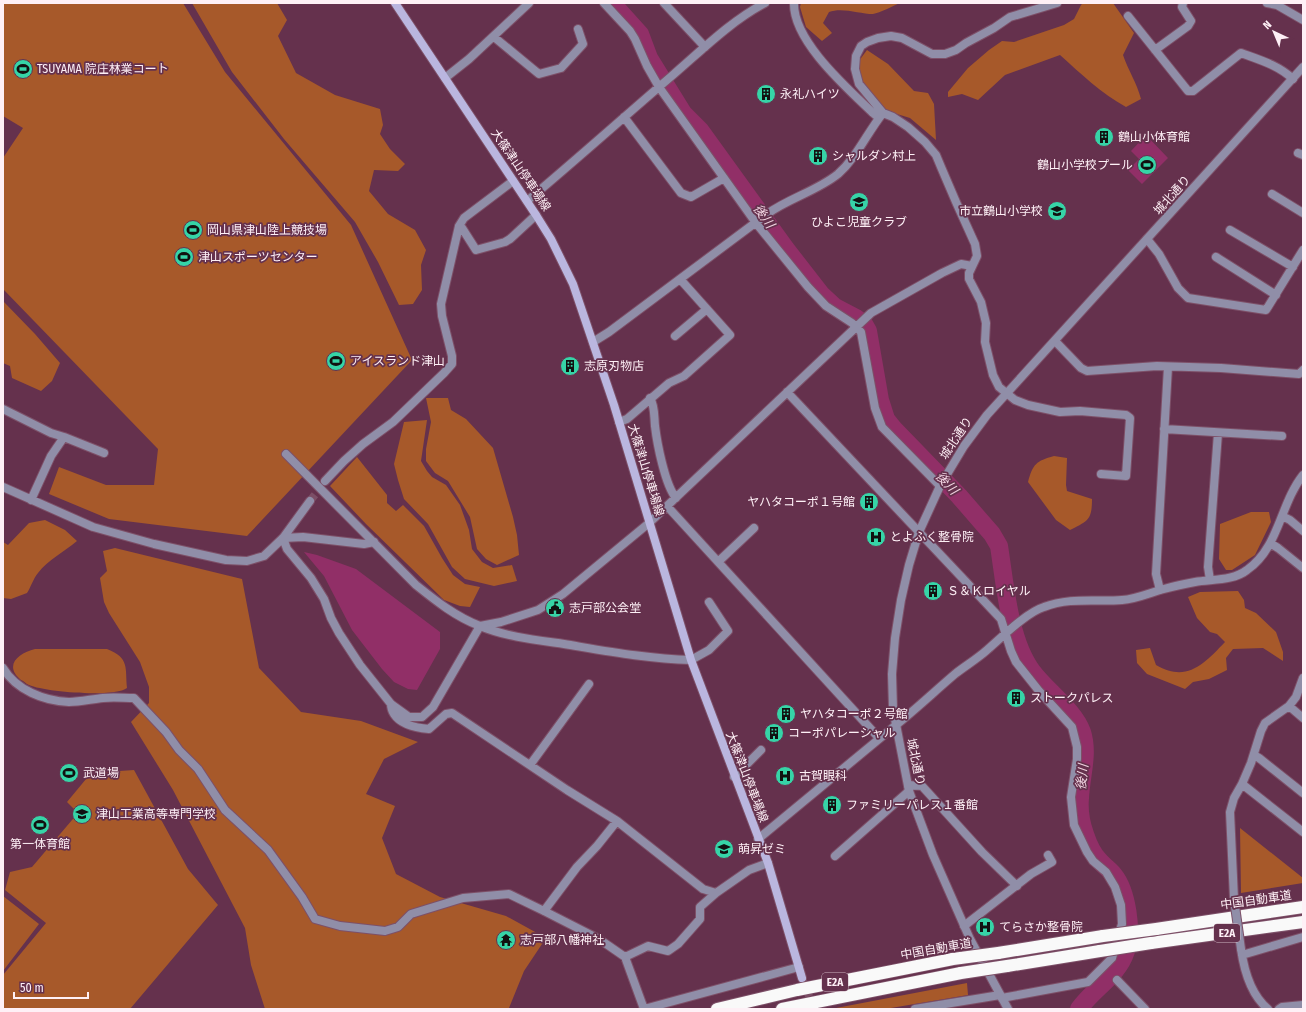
<svg xmlns="http://www.w3.org/2000/svg" width="1306" height="1012" font-family="'Fira Sans Condensed','Noto Sans JP',sans-serif">
<style>
.green{fill:#a7592a}
.water{fill:#912f67}
.lines{fill:none;stroke-linecap:round;stroke-linejoin:round}
.river{stroke:#912f67;stroke-width:18}
.minor-tunnel{stroke:#7c4e66;stroke-width:8;stroke-dasharray:8 4;stroke-linecap:butt}
.secondary-tunnel{stroke:#7c4e66;stroke-width:8;stroke-dasharray:8 4;stroke-linecap:butt}
.minor-casing{stroke:#7d5068;stroke-width:10}
.tertiary-casing{stroke:#7d5068;stroke-width:10}
.secondary-casing{stroke:#7d5068;stroke-width:10}
.motorway-casing{stroke:#7d5068;stroke-width:14}
.minor{stroke:#908ea8;stroke-width:8}
.tertiary{stroke:#908ea8;stroke-width:8}
.secondary{stroke:#bab6df;stroke-width:8}
.motorway{stroke:#f9f9f9;stroke-width:12}
.minor-bridge-casing{stroke:#7d5068;stroke-width:10;stroke-linecap:butt}
.motorway-bridge-casing{stroke:#7d5068;stroke-width:14;stroke-linecap:butt}
.minor-bridge{stroke:#908ea8;stroke-width:8}
.motorway-bridge{stroke:#f9f9f9;stroke-width:12}
.labels{text-anchor:middle;dominant-baseline:central;stroke-width:3.5;stroke-linejoin:round;paint-order:stroke}
.shield{fill:#65314d;stroke:#d0b7c3;stroke-width:1}
.shield-label{font-size:11px;font-weight:bold;fill:#fef0f6}
.poi-label{font-size:12px;fill:#fef0f6;stroke:#65314d;text-anchor:start}
.street-label{font-size:12px;fill:#fef0f6;stroke:#65314d}
.water-label{font-size:13px;font-style:italic;fill:#f1d5e2;stroke:#65314d}
</style>
<rect width="100%" height="100%" fill="#65314d"/>
<path class="green" d="M3,3H183L225,72L351,225L412,360L247,536L109,519L49,494L59,467L106,485H154L158,449L3,289V158L23,128L3,116Z
M192,3H277L287,20L278,36L296,73L335,95L380,109L383,125L380,134L390,149L405,164L398,171L374,170L369,191L388,214L415,230L426,250L421,265L422,290L413,304L399,305L378,262L355,222L284,139L232,72Z
M801,3H900C893,6 880,13 873,14C860,14 842,7 829,12L823,23L832,33L822,41L806,27L800,7Z
M1083,3H1113L1134,33L1123,55C1128,70 1137,83 1141,99L1126,107C1101,93 1081,74 1060,55L1005,75L978,100L962,94L948,97V92L968,68L989,50L1002,41L1014,42L1064,25L1074,19L1081,5Z
M867,50L888,64L914,91L928,93L934,104L936,140L910,118L887,111L882,106L862,82L858,62Z
M3,301L35,334L60,363L52,381L41,391L12,378L10,366L3,363Z
M426,398H448L451,410L466,419L493,448L513,517L517,535L519,555L497,565L486,559L477,549L470,517L448,481L435,473L426,461V449L431,422Z
M427,420L421,461L427,471L432,477L446,485L460,505L469,530L472,549L482,562L493,568L512,565L517,581L494,586L465,579L452,567L428,524L404,499L398,480L394,464L404,422Z
M1054,456L1067,458L1066,485L1067,491L1092,499C1092,520 1088,521 1070,530L1056,520L1028,482C1033,464 1036,461 1054,456Z
M357,457L387,495V503L396,511L403,505L424,526L442,558L453,575L465,584L480,587L470,607L460,606L444,600L366,524L330,486Z
M1251,512H1269L1271,522L1255,555L1232,570H1226L1219,559L1220,524Z
M45,520L65,530L77,541C64,552 48,560 38,573C33,579 31,587 27,593L11,599L3,598V542L8,545L29,523Z
M115,548L242,579L259,668L301,712L361,721L418,742L384,759L366,794L395,806L382,838L396,874L440,897L506,916L546,938L524,971L509,1008L507,1009H265L251,965L245,928L173,790L131,722L149,703V687L140,662L109,613L104,602L100,578L107,571L103,551Z
M1238,591L1244,600L1245,608L1256,613L1276,632L1283,652V661L1263,648L1233,649L1226,658L1227,670L1209,679L1193,682L1185,689L1147,674L1137,663L1136,650L1150,648L1156,665C1187,683 1204,664 1225,642L1217,634L1210,632L1197,618L1188,597L1200,592Z
M35,649H107C130,658 125,668 127,688C114,698 45,692 29,685C26,684 24,681 21,680C3,665 19,653 35,649Z
M134,770L188,869L218,905L130,1009H3V975L46,923L5,890L10,872L32,867L78,813L67,802L91,773Z
M1240,828L1303,878V883L1241,893Z
M3,896L39,924L3,971Z
M967,983L968,995L885,1009H831Z"/>
<path class="water" d="M1146,135L1168,158L1142,184L1128,170L1139,159L1131,151Z
M304,552L317,555L356,569L440,632V649L417,690L408,689L394,682L382,669L352,630L324,576Z"/>
<g class="lines">
<path class="river" d="M612,3L640,34L649,58L683,113L700,130L786,249L821,294L835,307L856,318L864,324L868,331L880,400L886,419L894,429L959,496L992,534L999,546C1005,584 1009,640 1032,671C1046,690 1074,710 1082,732C1089,754 1081,775 1080,798C1079,809 1081,823 1085,834C1088,843 1092,853 1099,860C1104,866 1110,870 1114,875C1127,891 1133,932 1126,951C1118,976 1093,989 1079,1009"/>
<path class="minor-tunnel" d="M310,501L324,483"/>
<path class="secondary-tunnel" d="M802,978L814,1009"/>
<defs>
<path id="minor" d="M604,3L630,31L635,39L647,66L659,87L756,223L808,287L826,306L852,323L861,332L875,408L882,427L940,486
M664,3L705,47
M794,3C793,41 847,88 873,113L879,118
M1057,3L1010,17L994,28L966,43L956,50L945,54H932L902,38L891,36L878,38L867,42L861,46L856,56L855,69L859,84L883,113L893,117L908,127L925,142L936,155L941,167L956,202L975,244L977,256L969,273V279L981,302L986,323L985,342L993,375L999,387L1015,400L1028,405L1060,412L1080,411L1126,415L1130,418L1126,476L1101,474
M1267,3L1277,5L1303,20
M1128,16L1188,91H1193L1241,53C1260,60 1278,65 1293,79
M494,37L539,74L561,68L583,44L578,29
M1155,50L1188,26L1191,21L1182,7L1183,3
M445,78L469,59L529,3
M624,117L681,193L691,197L724,178
M1298,153L1303,155
M1272,194L1303,213
M527,201C577,159 625,116 674,74C703,49 731,21 765,3
M459,226L462,228L476,250L505,242L510,239L536,215
M1230,230L1293,267
M1147,239L1159,254L1178,288L1188,298L1266,310L1303,250
M1216,257L1276,295
M675,336L707,309
M1055,341L1081,368L1087,371L1157,366L1221,368L1299,374L1303,370
M593,342L609,332C662,293 714,253 767,214C789,198 817,191 838,174C857,157 867,133 883,113
M787,392L1001,619L1011,651L1016,662L1039,691L1072,727L1077,747V759L1071,797L1074,825L1087,852L1093,861L1106,872L1115,887L1121,905L1122,924L1112,958L1088,982L1002,998
M650,398C655,406 654,416 655,426C657,443 665,485 676,498
M3,409L51,433L64,437
M619,422L627,419L669,383L684,376L730,335L680,279
M1164,429L1282,436
M325,481L344,461L363,444L393,422L444,373L452,364V356L442,316L441,304L459,226L464,218L513,181
M3,487L93,527L154,544L226,560L247,561L264,556L283,538L310,501
M31,500L51,456L64,437L104,453
M667,506L879,738
M1282,516L1290,520L1303,531
M283,538L287,549L311,578L324,599L331,618L339,633L360,665L391,704L409,717H422L433,707L480,626L501,622L538,610L563,594L649,523L871,313L942,273L961,264L972,266
M283,538L303,537L364,544L374,542
M1270,543L1278,548L1303,568
M719,561L754,528
M1210,580L1208,567L1218,433
M1160,590L1156,574L1168,367
M691,660L709,650L728,631L709,602
M3,668C16,690 44,701 69,702C80,702 92,699 103,698C113,697 124,698 134,698L166,732L179,750L198,769L225,810L268,850L302,897L315,919L340,926L385,931L398,927L411,914L463,898L509,894L544,911L599,939L625,957
M391,704C391,707 392,711 394,714C401,725 417,728 429,729L446,714L452,713L567,790L617,821L703,889L716,893L749,870L768,863
M1289,706L1303,718
M896,725C916,709 935,691 955,674C965,666 977,659 987,650C1001,638 1027,612 1044,607C1070,597 1095,602 1122,600C1135,599 1147,594 1160,590C1171,587 1183,584 1195,582C1212,579 1233,581 1247,570C1279,548 1280,504 1303,475
M1254,755L1259,758L1303,793
M530,765L589,684
M734,777L761,750
M1242,784L1303,832
M908,785L922,786L982,852L1017,886
M835,856L909,791
M716,893L700,907V919L678,944L668,951L648,946L625,957L644,1009L799,967
M1234,899L1230,812L1234,798L1242,784L1251,763L1261,731L1265,723L1289,706L1296,697L1303,678
M544,911L577,867L597,846L617,821
M964,926L1031,874L1052,862L1048,855
M1241,949C1244,970 1251,995 1268,1009
M1242,955L1303,937
M1117,980L1145,1009
M915,1009L1000,995
M1279,1009L1282,1007L1303,1005"/>
<path id="tertiary" d="M286,454L416,585C436,601 456,617 480,626C507,637 536,640 564,644C606,651 648,659 691,660
M758,839L896,725
M1008,1009L970,939L933,855L909,791L893,709L892,674L895,638L901,600L909,565L919,532L940,486L964,446L987,415L1303,67"/>
<path id="secondary" d="M395,3L536,215L551,239L573,284L614,405L691,660L768,863L802,978"/>
<path id="motorway" d="M1156,929L1303,907
M1151,943L1303,922
M998,953L1103,936
M1007,966L1100,951
M717,1009L797,990L953,959
M782,1009L961,973"/>
</defs>
<use href="#minor" class="minor-casing"/>
<use href="#tertiary" class="tertiary-casing"/>
<use href="#secondary" class="secondary-casing"/>
<use href="#motorway" class="motorway-casing"/>
<use href="#minor" class="minor"/>
<use href="#tertiary" class="tertiary"/>
<use href="#secondary" class="secondary"/>
<use href="#motorway" class="motorway"/>
<defs>
<path id="minor-bridge" d="M1234,899L1241,949"/>
<path id="motorway-bridge" d="M1103,936L1156,929
M1100,951L1151,943
M953,959L998,953
M961,973L1007,966"/>
</defs>
<use href="#minor-bridge" class="minor-bridge-casing"/>
<use href="#motorway-bridge" class="motorway-bridge-casing"/>
<use href="#minor-bridge" class="minor-bridge"/>
<use href="#motorway-bridge" class="motorway-bridge"/>
</g>
<defs>
<symbol id="stadium-disc" viewBox="-11 -11 22 22"><circle r="9.5" fill="#36d4a7" stroke="#65314d"/><path d="M0-5a6.5 5 0 1 0 0 10a6.5 5 0 1 0 0-10ZM-3.5-1.8h7v3.6h-7Z" fill="#111"/></symbol>
<symbol id="building-disc" viewBox="-11 -11 22 22"><circle r="9.5" fill="#36d4a7" stroke="#65314d"/><path d="M-4-6H4V6H1V3H-1V6H-4ZM-2.5-4.3h1.7v1.8h-1.7ZM.8-4.3h1.7v1.8H.8ZM-2.5-1h1.7V.8h-1.7ZM.8-1h1.7V.8H.8Z" fill="#111"/></symbol>
<symbol id="school-disc" viewBox="-11 -11 22 22"><circle r="9.5" fill="#36d4a7" stroke="#65314d"/><path d="M0-5L7-2L0 1L-7-2ZM-4 1L0 2.5L4 1V4Q0 6-4 4Z" fill="#111"/></symbol>
<symbol id="hospital-disc" viewBox="-11 -11 22 22"><circle r="9.5" fill="#36d4a7" stroke="#65314d"/><path d="M-5-5h3v3.5h4V-5h3V5h-3V1.5h-4V5h-3Z" fill="#111"/></symbol>
<symbol id="civic-disc" viewBox="-11 -11 22 22"><circle r="9.5" fill="#36d4a7" stroke="#65314d"/><path d="M-.6-6.5H3V-4.5H.6V-3L4-1V1h2V6H-6V1h2V-1L-.6-3ZM-1.2 2.5V6h2.4V2.5Z" fill="#111"/></symbol>
<symbol id="university-disc" viewBox="-11 -11 22 22"><circle r="9.5" fill="#36d4a7" stroke="#65314d"/><path d="M0-5L7-2L0 1L-7-2ZM-4 1L0 2.5L4 1V4Q0 6-4 4Z" fill="#111"/></symbol>
<symbol id="temple-disc" viewBox="-11 -11 22 22"><circle r="9.5" fill="#36d4a7" stroke="#65314d"/><path d="M0-6L5-2H3V0L6.5 2.5H4V6H1.5V3h-3V6H-4V2.5H-6.5L-3 0V-2H-5Z" fill="#111"/></symbol>
</defs>
<g fill-rule="evenodd">
<use href="#stadium-disc" x="12" y="58" width="22" height="22"/>
<use href="#building-disc" x="755" y="83" width="22" height="22"/>
<use href="#building-disc" x="1093" y="126" width="22" height="22"/>
<use href="#building-disc" x="807" y="145" width="22" height="22"/>
<use href="#stadium-disc" x="1136" y="154" width="22" height="22"/>
<use href="#school-disc" x="848" y="191" width="22" height="22"/>
<use href="#school-disc" x="1046" y="200" width="22" height="22"/>
<use href="#stadium-disc" x="182" y="219" width="22" height="22"/>
<use href="#stadium-disc" x="173" y="246" width="22" height="22"/>
<use href="#stadium-disc" x="325" y="350" width="22" height="22"/>
<use href="#building-disc" x="559" y="355" width="22" height="22"/>
<use href="#building-disc" x="858" y="491" width="22" height="22"/>
<use href="#hospital-disc" x="865" y="526" width="22" height="22"/>
<use href="#building-disc" x="922" y="580" width="22" height="22"/>
<use href="#civic-disc" x="544" y="597" width="22" height="22"/>
<use href="#building-disc" x="1005" y="687" width="22" height="22"/>
<use href="#building-disc" x="775" y="703" width="22" height="22"/>
<use href="#building-disc" x="763" y="722" width="22" height="22"/>
<use href="#stadium-disc" x="58" y="762" width="22" height="22"/>
<use href="#hospital-disc" x="774" y="765" width="22" height="22"/>
<use href="#building-disc" x="821" y="794" width="22" height="22"/>
<use href="#university-disc" x="71" y="803" width="22" height="22"/>
<use href="#stadium-disc" x="29" y="814" width="22" height="22"/>
<use href="#school-disc" x="713" y="838" width="22" height="22"/>
<use href="#hospital-disc" x="974" y="916" width="22" height="22"/>
<use href="#temple-disc" x="495" y="929" width="22" height="22"/>
</g>
<g class="labels">
<g class="shield">
<rect x="1214" y="924" width="26" height="18" rx="3"/>
<rect x="822" y="973" width="26" height="18" rx="3"/>
</g>
<g class="shield-label">
<text x="1227" y="933">E2A</text>
<text x="835" y="982">E2A</text>
</g>
<g class="poi-label">
<text x="37" y="69">TSUYAMA 院庄林業コート</text>
<text x="780" y="94">永礼ハイツ</text>
<text x="1118" y="137">鶴山小体育館</text>
<text x="832" y="156">シャルダン村上</text>
<text x="1133" y="165" text-anchor="end">鶴山小学校プール</text>
<text x="1043" y="211" text-anchor="end">市立鶴山小学校</text>
<text x="859" y="222" text-anchor="middle">ひよこ児童クラブ</text>
<text x="207" y="230">岡山県津山陸上競技場</text>
<text x="198" y="257">津山スポーツセンター</text>
<text x="350" y="361">アイスランド津山</text>
<text x="584" y="366">志原刃物店</text>
<text x="855" y="502" text-anchor="end">ヤハタコーポ１号館</text>
<text x="890" y="537">とよふく整骨院</text>
<text x="947" y="591">Ｓ＆Ｋロイヤル</text>
<text x="569" y="608">志戸部公会堂</text>
<text x="1030" y="698">ストークパレス</text>
<text x="800" y="714">ヤハタコーポ２号館</text>
<text x="788" y="733">コーポパレーシャル</text>
<text x="83" y="773">武道場</text>
<text x="799" y="776">古賀眼科</text>
<text x="846" y="805">ファミリーパレス１番館</text>
<text x="96" y="814">津山工業高等専門学校</text>
<text x="40" y="844" text-anchor="middle">第一体育館</text>
<text x="738" y="849">萌昇ゼミ</text>
<text x="999" y="927">てらさか整骨院</text>
<text x="520" y="940">志戸部八幡神社</text>
</g>
<g class="street-label">
<text transform="translate(521 170) rotate(56)">大篠津山停車場線</text>
<text transform="translate(1172 195) rotate(-48)">城北通り</text>
<text transform="translate(956 438) rotate(-56)">城北通り</text>
<text transform="translate(646 470) rotate(73)">大篠津山停車場線</text>
<text transform="translate(916 762) rotate(78)">城北通り</text>
<text transform="translate(747 777) rotate(69)">大篠津山停車場線</text>
<text transform="translate(1256 900) rotate(-8)">中国自動車道</text>
<text transform="translate(936 949) rotate(-10)">中国自動車道</text>
</g>
<g class="water-label">
<text transform="translate(764 216) rotate(54)">後川</text>
<text transform="translate(947 483) rotate(47)">後川</text>
<text transform="translate(1082 777) rotate(-84)">後川</text>
</g>
</g>
<rect width="1306" height="1012" fill="none" stroke="#fef0f6" stroke-width="8"/>
<g transform="translate(1274 32) rotate(316)" stroke="#65314d" stroke-width="3" paint-order="stroke">
<path d="M0-3L7 15L0 10L-7 15Z" fill="#fef0f6"/>
<text y="-6" font-size="11" font-weight="bold" text-anchor="middle" fill="#fef0f6">N</text>
</g>
<path d="M14 992v6h74v-6" fill="none" stroke="#fef0f6" stroke-width="2"/>
<text x="20" y="992" font-size="12" fill="#fef0f6" stroke="#65314d" stroke-width="3" paint-order="stroke">50 m</text>
</svg>
